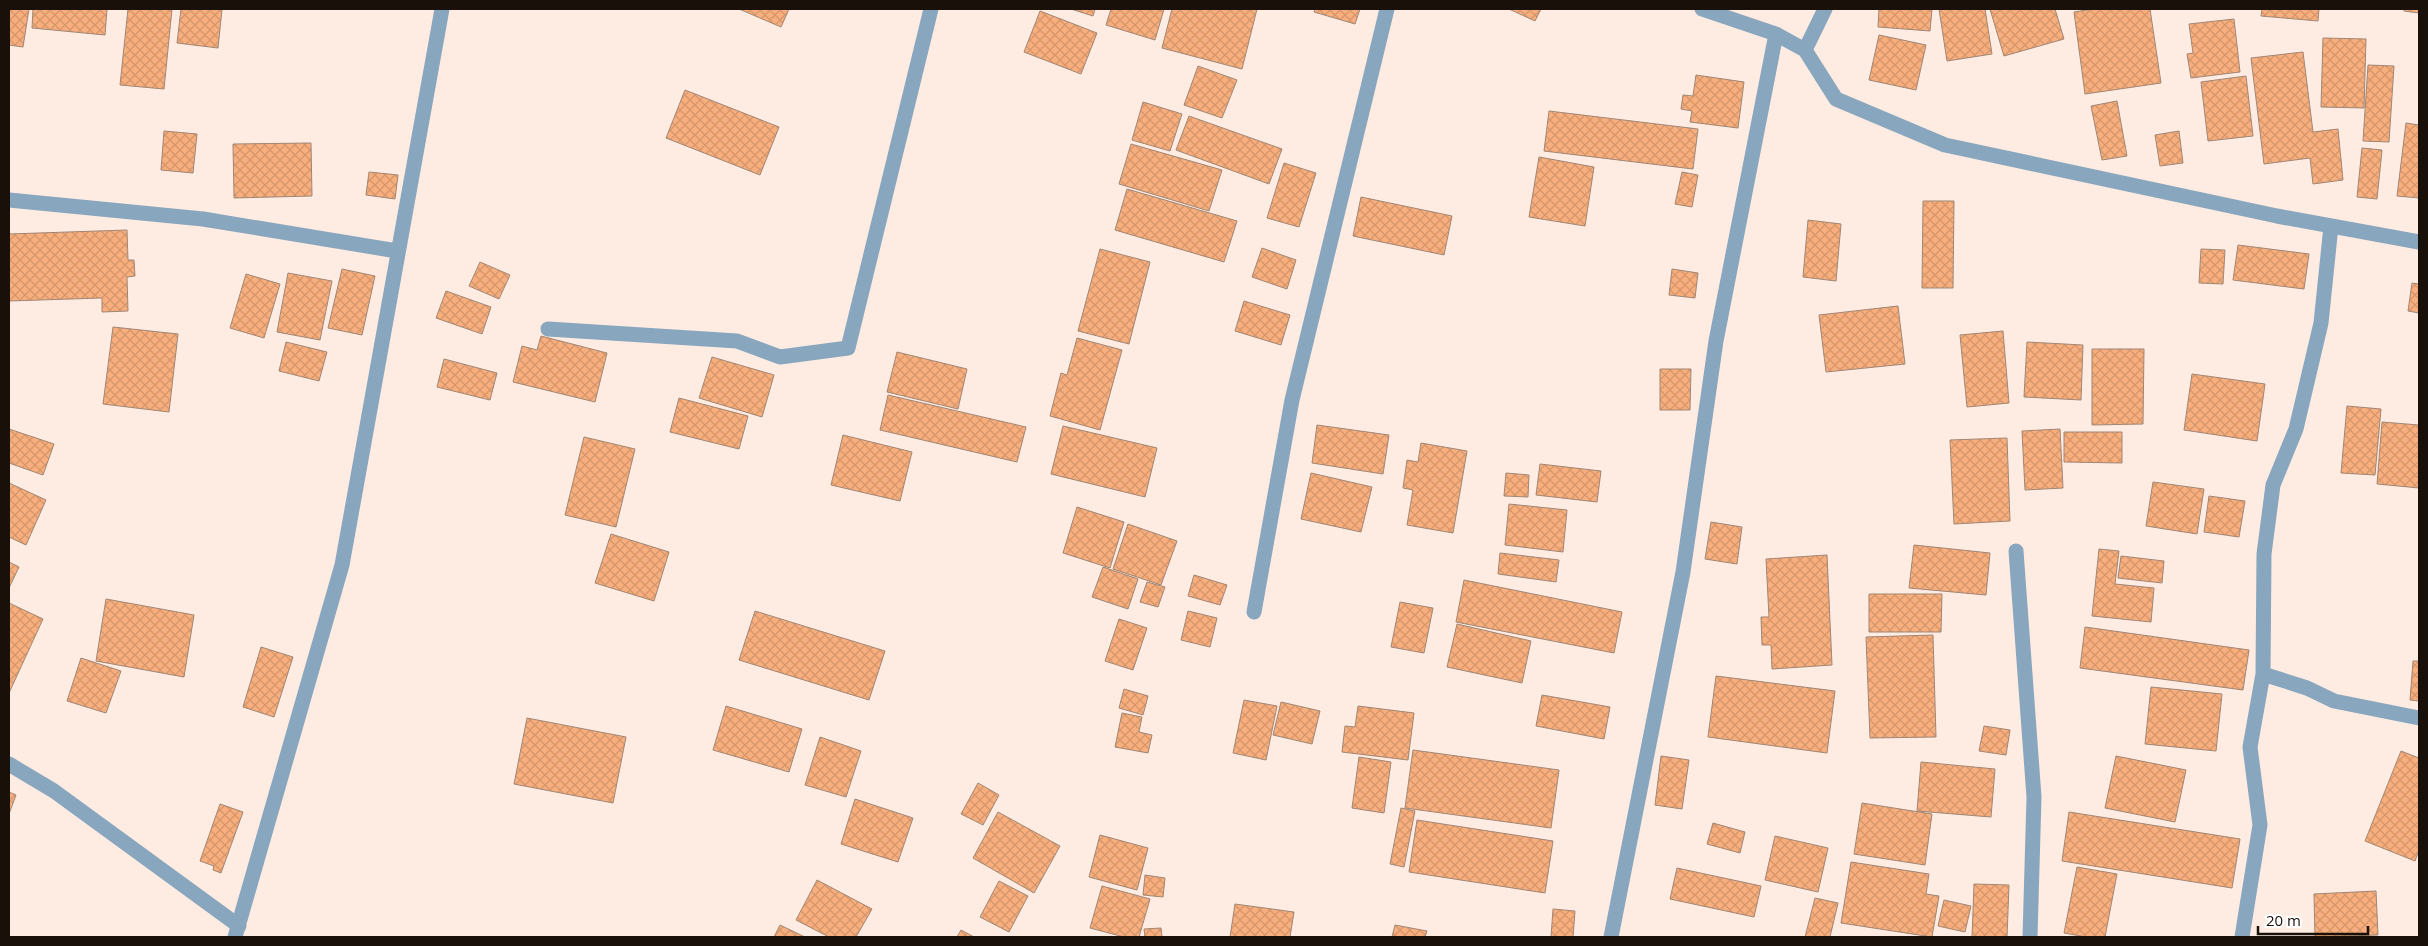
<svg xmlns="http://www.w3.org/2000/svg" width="2428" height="946" font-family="'Open Sans',sans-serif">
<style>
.building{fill:url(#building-cross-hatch);stroke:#a08675}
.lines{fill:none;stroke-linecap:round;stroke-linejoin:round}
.minor{stroke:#88a6be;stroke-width:15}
</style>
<defs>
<pattern id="building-cross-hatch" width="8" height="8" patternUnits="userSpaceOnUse" patternTransform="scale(1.25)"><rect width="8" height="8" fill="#f9af7d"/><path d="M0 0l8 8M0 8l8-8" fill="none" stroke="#d5966b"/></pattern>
</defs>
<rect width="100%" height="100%" fill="#feece2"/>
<path class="building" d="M9,9H29L23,47L9,45Z
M33,9H107L105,35L32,28Z
M128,9H172L164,89L120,85Z
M181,9H222L218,48L177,43Z
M739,9H789L781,27Z
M1071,9H1095L1093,16Z
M1111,9H1164L1155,40L1106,25Z
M1172,9H1257L1242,69L1162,48Z
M1315,9H1360L1355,24L1314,12Z
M1509,9H1541L1535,21Z
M1879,9H1932L1930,31L1878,27Z
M1939,9H1985L1992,54L1947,61Z
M1990,9H2055L2064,39L2004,56Z
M2093,9H2150L2161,83L2085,94L2074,12Z
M2262,9H2319L2318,21L2261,16Z
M2404,9H2419V13L2404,11Z
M1040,11L1097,33L1081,74L1024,52Z
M2234,19L2240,72L2191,78L2187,54L2193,53L2189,24Z
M1879,35L1926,45L1916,90L1869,80Z
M2323,38L2366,39L2364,108L2321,107Z
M2303,52L2313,132L2338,129L2343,180L2313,184L2310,158L2264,164L2251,58Z
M2368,65L2394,66L2389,142L2363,141Z
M1198,66L1237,80L1222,118L1184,105Z
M1696,75L1744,82L1738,128L1690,122L1692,111L1681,109L1683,95L1693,96Z
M2246,76L2253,136L2208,141L2201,82Z
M685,90L779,127L760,175L666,138Z
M2117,101L2127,156L2102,160L2091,106Z
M1143,102L1182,114L1170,151L1132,140Z
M1549,111L1698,129L1693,169L1544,151Z
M1189,116L1282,149L1269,184L1176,150Z
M2406,123L2419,125V198L2397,196Z
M164,131L197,134L193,173L161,170Z
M2179,131L2183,163L2160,166L2155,135Z
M311,143L312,196L234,198L233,144Z
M1131,144L1222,170L1209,211L1119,184Z
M2362,148L2382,150L2377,199L2357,197Z
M1539,157L1594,167L1585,226L1529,217Z
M1284,163L1316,173L1299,227L1267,218Z
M369,172L398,175L395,199L366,195Z
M1682,172L1698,175L1692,207L1675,204Z
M1127,189L1237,221L1224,262L1115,230Z
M1361,197L1452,216L1444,255L1353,236Z
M1923,201H1954L1953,288H1922Z
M1808,220L1841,224L1836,281L1803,277Z
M127,230L128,260H134L135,276L127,277L128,311L102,312V298L9,301V234Z
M2238,245L2309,254L2304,289L2233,280Z
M1262,248L1296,260L1287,289L1252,277Z
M1100,249L1150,262L1129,344L1078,331Z
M2201,249L2225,250L2223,284L2199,283Z
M480,262L510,275L499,299L469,286Z
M342,269L375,276L362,335L328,328Z
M1672,269L1698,273L1695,298L1669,295Z
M288,273L332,281L320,340L277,332Z
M246,274L280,284L264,338L230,328Z
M2412,283L2419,284V313L2408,311Z
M446,291L491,307L482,334L436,318Z
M1244,301L1290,315L1281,345L1235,331Z
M1898,306L1905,364L1826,372L1819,315Z
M113,327L178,334L169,412L103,404Z
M2003,331L2009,403L1967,407L1960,335Z
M541,336L607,353L595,402L513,382L522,346L537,350Z
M1077,338L1122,350L1100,430L1050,416L1061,373L1067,375Z
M286,342L327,352L319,381L279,371Z
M2027,342L2083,345L2081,400L2024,397Z
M2092,349H2144L2143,424L2092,425Z
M897,352L967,369L958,409L887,392Z
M712,357L774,375L762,417L699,398Z
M444,359L497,373L490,400L437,387Z
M1660,369H1691L1690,410H1660Z
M2192,374L2265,384L2257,441L2184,430Z
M888,395L1026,427L1017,462L880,430Z
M679,398L748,416L739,449L670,432Z
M2347,406L2381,409L2375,475L2341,473Z
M2382,422L2419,425V488L2377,484Z
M1317,425L1389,435L1383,474L1312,463Z
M1063,426L1157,448L1145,497L1051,474Z
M9,429L54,444L43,475L9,463Z
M2060,429L2063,488L2025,490L2022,431Z
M2064,432H2122V463L2064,462Z
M843,435L912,452L900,501L831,485Z
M584,437L635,449L616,527L565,515Z
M2007,438L2010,521L1954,524L1950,440Z
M1421,443L1467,451L1453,533L1407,525L1413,490L1403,488L1407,460L1418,462Z
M1540,464L1601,471L1597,502L1536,495Z
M1311,473L1372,487L1361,532L1301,519Z
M1506,473L1529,475L1528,497L1504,496Z
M2153,482L2204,489L2197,534L2146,526Z
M9,483L46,500L26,545L9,537Z
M2209,496L2245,501L2239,537L2204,532Z
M1509,504L1567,510L1563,552L1505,545Z
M1077,507L1124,522L1110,568L1063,553Z
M1711,522L1742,527L1737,564L1705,559Z
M1128,524L1177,541L1161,585L1113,569Z
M611,534L669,552L654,601L595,583Z
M1914,545L1990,553L1986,595L1909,588Z
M2099,549L2119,551L2115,584L2154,588L2151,622L2092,616Z
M1500,553L1559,560L1556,582L1498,574Z
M1827,555L1832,665L1772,669L1771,645H1762L1761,617H1769L1766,559Z
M2121,556L2164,561L2162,583L2118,578Z
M9,562L19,567L9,588Z
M1103,567L1138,579L1128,609L1092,597Z
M1194,575L1227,585L1220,605L1188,596Z
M1464,580L1622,612L1614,653L1456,622Z
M1147,582L1165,587L1158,607L1140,602Z
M1869,594H1942L1941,632H1869Z
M106,599L194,615L184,677L96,661Z
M1400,602L1433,608L1424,653L1391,647Z
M9,603L43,619L9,693Z
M755,611L885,651L869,700L739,660Z
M1188,611L1217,618L1210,647L1181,640Z
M1119,619L1147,628L1133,670L1105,661Z
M1457,624L1531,641L1522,683L1447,667Z
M2085,627L2249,650L2243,690L2080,668Z
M1933,635L1936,737L1870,738L1866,637Z
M261,647L293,657L274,717L243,707Z
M81,658L121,671L106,713L67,701Z
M2413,661H2419V701L2410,700Z
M1716,676L1835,691L1827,753L1708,737Z
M2151,687L2222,694L2216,751L2145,744Z
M1124,689L1148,696L1143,715L1119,708Z
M1542,695L1610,707L1604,739L1536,726Z
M1244,700L1277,706L1266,760L1233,753Z
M1281,702L1320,711L1312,744L1273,735Z
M726,706L802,729L789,772L713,750Z
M1358,706L1414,713L1408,760L1342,752L1345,726L1355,727Z
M1122,713L1142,717L1139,732L1152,735L1148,753L1115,747Z
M527,718L626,737L613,803L514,784Z
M1984,726L2010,730L2006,755L1979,751Z
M820,737L861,751L846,797L805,785Z
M1413,750L1559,770L1551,828L1405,808Z
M2401,751L2419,758V850L2415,861L2365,841Z
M1661,756L1689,760L1682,809L1655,805Z
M2116,756L2186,770L2175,822L2105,808Z
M1359,757L1391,762L1384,813L1352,808Z
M1921,762L1995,769L1991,817L1917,811Z
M978,783L999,795L983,825L961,814Z
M9,792L16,795L9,814Z
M855,799L913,818L898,862L841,844Z
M1862,803L1932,814L1925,865L1854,854Z
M220,804L243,812L221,873L213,870L214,866L200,861Z
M1401,808L1415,811L1404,867L1390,864Z
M998,812L1060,846L1034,893L973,858Z
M2069,812L2240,839L2232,888L2062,861Z
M1417,820L1553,841L1545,893L1409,872Z
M1713,823L1745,832L1740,853L1707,844Z
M1100,835L1148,848L1137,890L1089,877Z
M1775,836L1828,848L1818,892L1765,880Z
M1851,862L1929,874L1926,894L1939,896L1932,937L1841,923Z
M2077,867L2117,874L2105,937H2086L2064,933Z
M1677,868L1761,886L1754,917L1670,899Z
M1145,875L1165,878L1163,897L1143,895Z
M817,880L872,909L856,937H829L796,920Z
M999,881L1028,896L1009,932L980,917Z
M1974,884L2009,885L2007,937H1972Z
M1102,886L1150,899L1139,937H1124L1090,928Z
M2376,891L2378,935L2315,937L2314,894Z
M1815,898L1838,903L1830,937H1805Z
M1944,900L1971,906L1965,932L1938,926Z
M1235,904L1294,912L1290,937H1230Z
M1553,909L1575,911L1573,937H1551Z
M780,925L805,937H774Z
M1395,925L1427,931L1425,937H1392Z
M1161,928L1162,937H1145L1144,929Z
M961,930L974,937H957Z"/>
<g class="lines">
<path class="minor" d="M1702,9L1776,34L1805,50L1836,99L1945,145L2277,216L2419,242
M1805,50L1825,9
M9,200L203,219L397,251
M2331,226L2321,323L2296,429L2273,485L2264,554L2263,674L2307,688L2334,701L2419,718
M548,329L737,341L780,357L848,348L931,9
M2016,551L2034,797L2030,937
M1254,612L1292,400L1387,9
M9,764L54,791L239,926
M235,937L342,565L442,9
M1611,937L1683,572L1716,341L1776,34
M2242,937L2260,825L2250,747L2263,674"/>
</g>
<rect width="2428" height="946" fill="none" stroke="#19100a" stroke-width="20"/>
<path d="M2258 926v8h110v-8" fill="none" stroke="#19100a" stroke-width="2.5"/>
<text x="2266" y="926" font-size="15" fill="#19100a" stroke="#ffffff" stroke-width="4" paint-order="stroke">20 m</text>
</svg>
